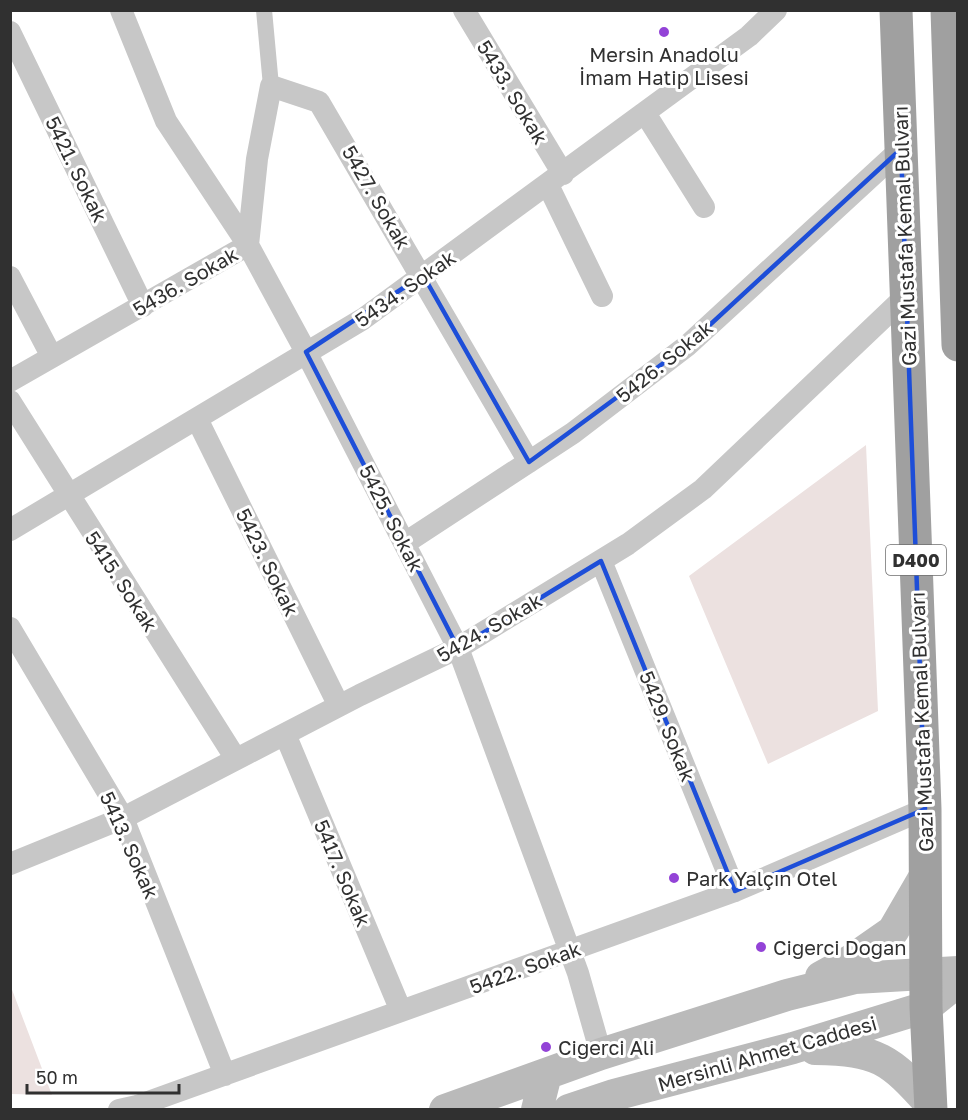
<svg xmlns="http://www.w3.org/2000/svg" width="968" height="1120" font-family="'Golos Text',sans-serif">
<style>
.green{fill:#ece1e0}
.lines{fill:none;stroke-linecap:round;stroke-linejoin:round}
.pedestrian{stroke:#c7c7c7;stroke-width:16}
.minor{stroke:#c7c7c7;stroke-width:22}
.secondary{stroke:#bababa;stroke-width:32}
.trunk{stroke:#a0a0a0;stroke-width:33}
.marked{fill:none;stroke:#1d4ed8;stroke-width:4.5;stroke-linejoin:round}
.poi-dot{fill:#9343d7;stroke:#fff;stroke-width:2}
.labels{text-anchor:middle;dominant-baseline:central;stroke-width:6;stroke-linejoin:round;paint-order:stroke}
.shield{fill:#fff;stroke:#6e6e6e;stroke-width:1.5}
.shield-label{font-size:18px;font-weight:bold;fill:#303030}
.poi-label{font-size:20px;fill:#303030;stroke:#fff;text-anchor:start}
.street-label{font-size:20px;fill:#303030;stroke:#fff}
</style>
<rect width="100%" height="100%" fill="#fff"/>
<path class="green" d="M866,445L878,711L768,764L689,576Z
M11,987L52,1095L11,1094Z"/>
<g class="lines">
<path class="pedestrian" d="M264,10L271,86"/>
<path class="minor" d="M121,10L166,121L248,245L306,352L458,648L578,973L601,1054
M464,10L563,174
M10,32L143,306
M645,113L704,207
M548,185L602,296
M10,277L52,357
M10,381L248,245L257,159L271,86L319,102L529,462
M10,401L236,759
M197,419L339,706
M10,530L363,319L749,36L776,10
M405,543L573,433L688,345L901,149
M601,561L735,891
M10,628L123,818L225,1075
M285,734L401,1011
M10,864L123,818L360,695L458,648L628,544L703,489L906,296
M119,1110L137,1106L735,891L925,809"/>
<path class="secondary" d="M821,977L850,961L893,931L925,876
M815,1049C878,1050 889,1058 931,1105
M445,1110L601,1054L787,995L855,978L958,972
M537,1110L546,1074
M569,1110L614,1095L793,1048L900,1015L926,1007L947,990"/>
<path class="trunk" d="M896,10L925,809L926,1007L931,1110
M947,10L958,345"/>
</g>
<path class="marked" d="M901,149L925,809L735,891L601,561L458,648L306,352L423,275L529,462L688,345Z"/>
<g class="poi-dot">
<circle cx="664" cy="32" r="6"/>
<circle cx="674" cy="878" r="6"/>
<circle cx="761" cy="947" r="6"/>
<circle cx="546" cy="1047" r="6"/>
</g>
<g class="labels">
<rect class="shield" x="886" y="545" width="60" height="30" rx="4.5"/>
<g class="shield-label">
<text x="916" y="560">D400</text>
</g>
<g class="poi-label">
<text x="664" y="54" text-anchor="middle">Mersin Anadolu<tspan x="664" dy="23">İmam Hatip Lisesi</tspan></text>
<text x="686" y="878">Park Yalçın Otel</text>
<text x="773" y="947">Ciğerci Doğan</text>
<text x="558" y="1047">Ciğerci Ali</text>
</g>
<g class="street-label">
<text transform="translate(513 92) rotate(59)">5433. Sokak</text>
<text transform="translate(77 169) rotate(64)">5421. Sokak</text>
<text transform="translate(377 197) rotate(60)">5427. Sokak</text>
<text transform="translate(904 236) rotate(-92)">Gazi Mustafa Kemal Bulvarı</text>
<text transform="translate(185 281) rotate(-30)">5436. Sokak</text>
<text transform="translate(405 288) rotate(-35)">5434. Sokak</text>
<text transform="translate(664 361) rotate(-39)">5426. Sokak</text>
<text transform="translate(392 518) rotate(63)">5425. Sokak</text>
<text transform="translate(268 562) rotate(64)">5423. Sokak</text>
<text transform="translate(122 581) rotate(57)">5415. Sokak</text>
<text transform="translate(489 627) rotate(-30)">5424. Sokak</text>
<text transform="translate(921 722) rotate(-92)">Gazi Mustafa Kemal Bulvarı</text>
<text transform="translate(668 726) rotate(68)">5429. Sokak</text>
<text transform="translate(130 845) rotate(66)">5413. Sokak</text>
<text transform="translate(343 873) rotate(67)">5417. Sokak</text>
<text transform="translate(525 967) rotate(-20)">5422. Sokak</text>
<text transform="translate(767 1053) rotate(-16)">Mersinli Ahmet Caddesi</text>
</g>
</g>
<rect width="968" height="1120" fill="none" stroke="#303030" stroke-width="24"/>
<path d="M27 1084v9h152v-9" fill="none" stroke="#303030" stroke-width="3"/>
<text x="36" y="1084" font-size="18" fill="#303030" stroke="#ffffff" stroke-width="4.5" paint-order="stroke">50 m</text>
</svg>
